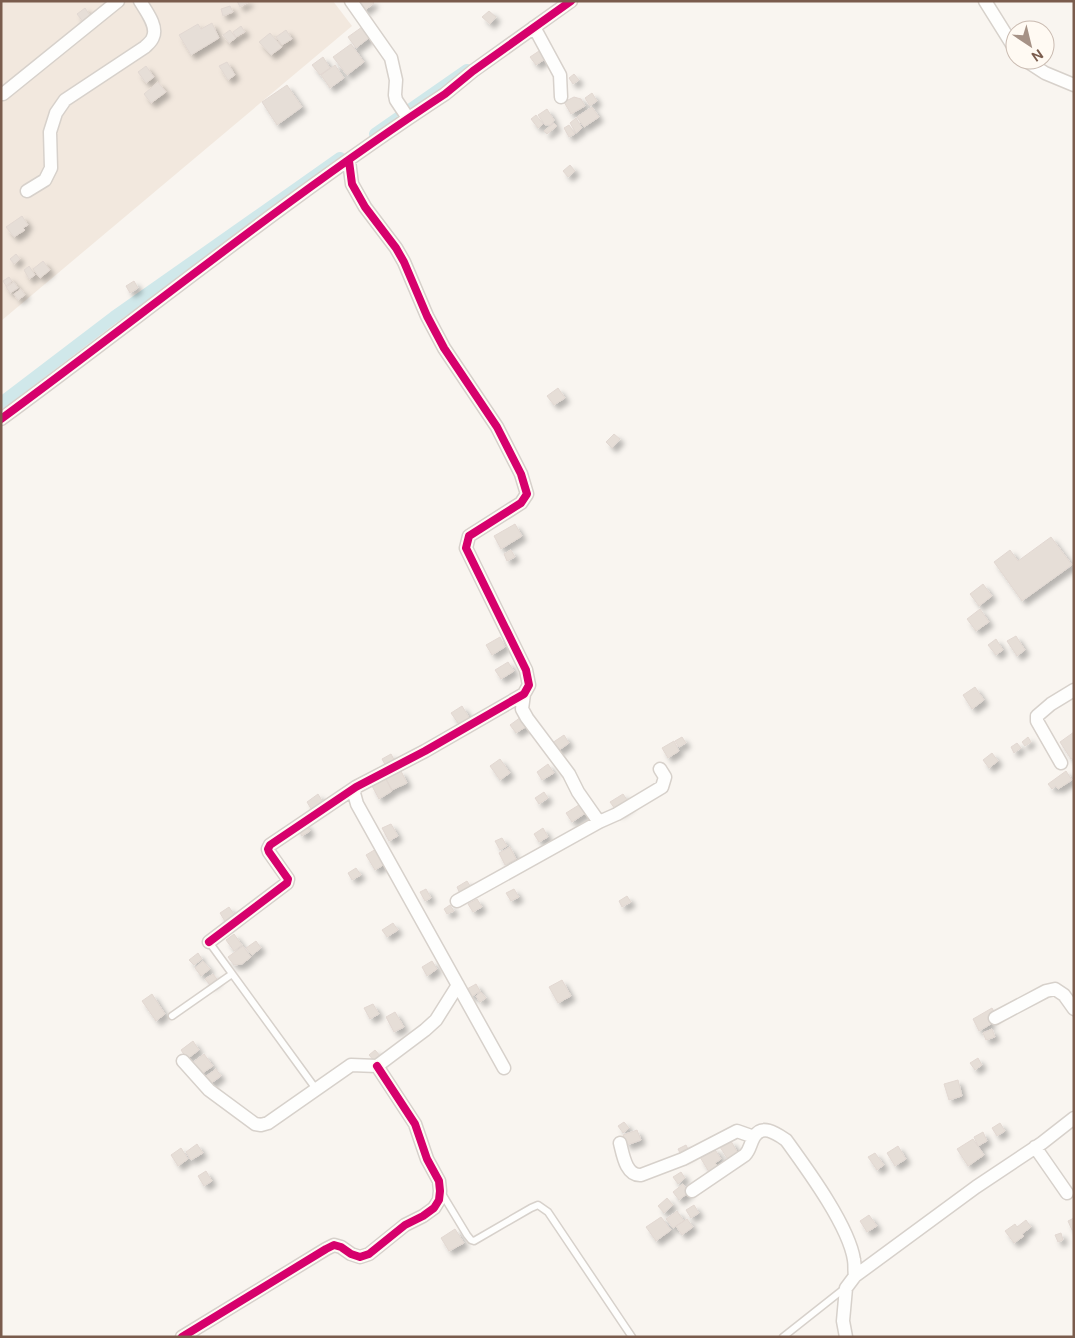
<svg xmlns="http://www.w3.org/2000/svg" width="1075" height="1338" font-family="'DM Sans',sans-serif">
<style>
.residential{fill:#f2e8de}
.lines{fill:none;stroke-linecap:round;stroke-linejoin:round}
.canal{stroke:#d0e8ea;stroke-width:12}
.building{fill:#e6ded7;stroke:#e2d8d2;filter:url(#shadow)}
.lane-casing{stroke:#d7d1cb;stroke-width:9}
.street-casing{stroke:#d7d1cb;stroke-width:15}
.lane{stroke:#fefefd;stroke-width:6}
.street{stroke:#fefefd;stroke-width:12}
.cycleway-casing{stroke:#fffaf3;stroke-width:11}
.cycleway{stroke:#d6006c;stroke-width:8}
</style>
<defs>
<filter id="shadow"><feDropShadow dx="4.5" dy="4.5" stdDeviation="2.5" flood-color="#0004"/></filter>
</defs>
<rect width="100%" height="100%" fill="#f9f5f0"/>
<path class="residential" d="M1,1H333L352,26L1,321Z"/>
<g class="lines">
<path class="canal" d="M375,134L467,70
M1,403L114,317L340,158"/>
</g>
<path class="building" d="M237,1H249V2L240,7Z
M356,1H372L374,3L364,11Z
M230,6L233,12L223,16L221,9Z
M85,8L91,17L84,23L77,14Z
M489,11L496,17L490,24L482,17Z
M212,23L219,38L191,55L179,35L198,24L201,29Z
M241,26L245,32L236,37L233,32Z
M362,27L370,37L356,48L348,37Z
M230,30L236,38L229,43L223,35Z
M286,30L292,39L282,45L276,37Z
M270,33L282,47L271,55L259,42Z
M351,44L364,62L347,75L333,57Z
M539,51L545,59L536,65L530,57Z
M323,57L330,68L320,75L312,65Z
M227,62L235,75L228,80L219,66Z
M335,65L344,78L330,88L321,75Z
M146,66L154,77L146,83L138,72Z
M574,74L579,80L573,84L569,78Z
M158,82L166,92L151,103L144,94Z
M287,85L302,107L277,125L262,102Z
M592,93L597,101L590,106L585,98Z
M574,97L581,99L585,106L571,114L564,102Z
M592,107L599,117L584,127L577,117Z
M547,109L554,120L551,125H545L538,115Z
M536,115L543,124L538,128L531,119Z
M576,118L582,128L576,133L570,123Z
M554,123L557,126L547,134L544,131Z
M569,125L575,134L569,137L564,128Z
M570,165L575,171L568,177L563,171Z
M22,216L28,225L23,228L25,230L14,237L6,227Z
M16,254L20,259L14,264L10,259Z
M43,261L50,270L40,278L33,269Z
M29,266L35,275L29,279L24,270Z
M9,277L12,281L6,286L3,281Z
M134,281L138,288L130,293L126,286Z
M14,282L18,288L10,293L6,287Z
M21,289L25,295L18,300L14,294Z
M558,388L565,398L554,405L547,396Z
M614,434L620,439L612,448L606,442Z
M515,524L522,536L501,549L494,536Z
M1051,537L1072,565L1022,601L994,562L1010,550L1018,561Z
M511,550L515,557L507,561L504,554Z
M983,584L992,596L979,606L970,594Z
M980,609L989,622L976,631L967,619Z
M1016,636L1025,650L1017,656L1007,641Z
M500,637L505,647L492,655L486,645Z
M996,639L1003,650L996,655L988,645Z
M508,662L514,671L501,679L495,670Z
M975,687L984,700L972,709L963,695Z
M462,706L470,719L460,726L451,713Z
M521,717L527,726L516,733L510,725Z
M1074,732V758L1071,759L1060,742Z
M564,735L569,743L558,751L552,743Z
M682,737L686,743L679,747L675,741Z
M1028,737L1031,742L1025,746L1022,742Z
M674,741L679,751L668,758L662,748Z
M1017,743L1021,748L1014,753L1011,747Z
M992,753L998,761L989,768L983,760Z
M391,754L396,763L387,768L382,759Z
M500,759L510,773L500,780L490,766Z
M548,764L554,773L542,780L537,772Z
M401,771L407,783L392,790L386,779Z
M1066,771L1072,780L1058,789L1056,786L1052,789L1048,784Z
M386,779L392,791L379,799L372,786Z
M544,792L548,798L539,804L535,798Z
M318,794L324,804L313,812L307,802Z
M623,794L630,804L618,813L610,802Z
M582,803L587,812L572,822L566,813Z
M305,823L310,831L302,836L297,828Z
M391,824L398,836L389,841L382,828Z
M543,828L548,837L539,842L534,834Z
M502,838L507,846L500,850L495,841Z
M510,847L516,859L505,865L499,853Z
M376,849L385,864L375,870L366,855Z
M356,868L361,875L352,880L348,873Z
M467,881L472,889L461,896L457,887Z
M426,889L431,898L425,901L420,892Z
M514,889L519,897L511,901L506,893Z
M627,896L631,902L622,907L619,901Z
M477,899L482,907L473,912L468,904Z
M450,905L454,911L447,914L444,909Z
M229,907L236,917L226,923L220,913Z
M393,923L398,930L387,937L382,930Z
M234,934L242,945L234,951L226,940Z
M256,941L261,948L252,955L246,948Z
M243,946L251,957L242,964L234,965L228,957Z
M198,953L202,959L194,965L189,960Z
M203,961L210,969L201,976L195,968Z
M432,961L437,969L427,976L422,967Z
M213,974L217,979L210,985L205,979Z
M562,980L571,996L558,1003L549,987Z
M476,984L480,991L471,997L467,989Z
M481,992L486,998L480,1002L476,996Z
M152,994L165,1014L156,1021L142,1001Z
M373,1004L379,1014L370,1019L364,1008Z
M992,1008L996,1015L988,1019L991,1024L979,1031L973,1019Z
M395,1012L404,1027L394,1032L386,1017Z
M992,1029L995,1037L986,1040L983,1033Z
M193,1041L199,1050L187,1059L181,1050Z
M375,1050L382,1058L376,1063L369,1055Z
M204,1054L213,1066L201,1074L192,1063Z
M978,1058L982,1065L975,1070L970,1063Z
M216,1069L221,1076L210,1084L205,1077Z
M958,1080L962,1096L949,1100L944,1084Z
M624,1122L629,1128L623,1133L618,1126Z
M1000,1123L1005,1131L997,1136L992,1128Z
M637,1130L641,1140L627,1145L623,1135Z
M983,1132L987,1141L978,1146L974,1137Z
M973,1139L984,1155L968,1166L957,1149Z
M731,1141L739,1155L729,1161L720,1147Z
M197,1144L203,1153L191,1160L186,1152Z
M686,1145L690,1153L682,1157L678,1149Z
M898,1146L906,1159L895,1166L887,1153Z
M181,1148L188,1159L178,1166L171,1155Z
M714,1148L721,1159L715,1163L718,1167L709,1172L700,1157Z
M875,1153L884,1165L877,1170L868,1157Z
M206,1171L212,1181L204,1186L198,1176Z
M681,1172L685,1178L678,1184L673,1177Z
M683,1184L689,1192L679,1200L673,1192Z
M667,1198L673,1205L664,1213L658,1206Z
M694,1205L699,1213L691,1218L686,1210Z
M677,1211L684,1221L673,1228L666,1219Z
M869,1215L877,1226L867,1232L860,1221Z
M661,1217L671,1230L656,1241L646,1227Z
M1074,1218V1230H1072L1068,1221Z
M687,1219L693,1227L682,1235L676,1226Z
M1026,1220L1031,1227L1022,1234L1024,1236L1014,1243L1005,1231L1015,1224L1017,1227Z
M455,1229L464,1243L449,1251L441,1238Z
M1061,1233L1063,1240L1058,1242L1055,1235Z"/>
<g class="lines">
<defs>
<path id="lane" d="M209,942L316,1089
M172,1016L232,974
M441,1192L467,1235L471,1240L474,1241L531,1208L538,1205L548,1212L632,1337
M783,1337L845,1288"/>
<path id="street" d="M351,1L391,58L396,80L395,95L396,100L408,118
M985,1L1015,49
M534,27L560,75L561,97
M1025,60L1045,73L1074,85
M3,94L118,1
M27,191L45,180L51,168L50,132L56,113L65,100L145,47C148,44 152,41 153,37C158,26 146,11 140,1
M1,419C149,310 292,194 445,94L473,71L571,1
M524,694L522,709L527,718L569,774L578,792L599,822
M1061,763L1037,721V716L1051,704L1074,690
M356,787L354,793L357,804L504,1068
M457,901L599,822L617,814L662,787L665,777L660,769
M209,942L287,883L288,879L269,852L268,849L270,845L356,787L425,751L524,694L529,685L526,670L466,548L469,536L521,503L527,494L521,474L497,427L444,348L427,316L404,262L396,248L365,207L352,184L349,161
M995,1018L1046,991L1055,989L1064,995L1074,1009
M183,1061L209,1090L255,1124L261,1125L268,1123L351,1065L377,1066L425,1030L436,1020L458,985
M620,1143C623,1155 626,1176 641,1175L683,1159L737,1131L754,1137
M1035,1147L1067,1193
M692,1191L745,1155C750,1150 750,1144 754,1137C762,1123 777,1134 786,1140C807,1169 849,1226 854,1260C855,1265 854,1271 855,1276
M182,1337L326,1249L334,1245L341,1247L351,1254L360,1257L369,1254L405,1225L423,1216L434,1208L439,1200L440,1191L439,1181L427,1159L415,1124L377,1066
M846,1337L843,1321L846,1288L855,1276L976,1187L1042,1143L1074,1118"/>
</defs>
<use href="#lane" class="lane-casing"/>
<use href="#street" class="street-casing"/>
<use href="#lane" class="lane"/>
<use href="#street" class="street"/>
<defs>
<path id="cycleway" d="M1,419C149,310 292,194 445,94L473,71L571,1
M209,942L287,883L288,879L269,852L268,849L270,845L356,787L425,751L524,694L529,685L526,670L466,548L469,536L521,503L527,494L521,474L497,427L444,348L427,316L404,262L396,248L365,207L352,184L349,161
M182,1337L326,1249L334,1245L341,1247L351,1254L360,1257L369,1254L405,1225L423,1216L434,1208L439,1200L440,1191L439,1181L427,1159L415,1124L377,1066"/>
</defs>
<use href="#cycleway" class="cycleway-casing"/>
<use href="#cycleway" class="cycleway"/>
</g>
<rect width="1075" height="1338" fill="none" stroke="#7a5c4d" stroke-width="5"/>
<g transform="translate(1030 45) rotate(145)"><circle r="24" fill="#fffaf3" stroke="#cabbb1"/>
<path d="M0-4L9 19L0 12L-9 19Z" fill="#a69286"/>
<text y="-8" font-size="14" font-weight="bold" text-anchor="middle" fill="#7a5c4d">N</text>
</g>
</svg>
